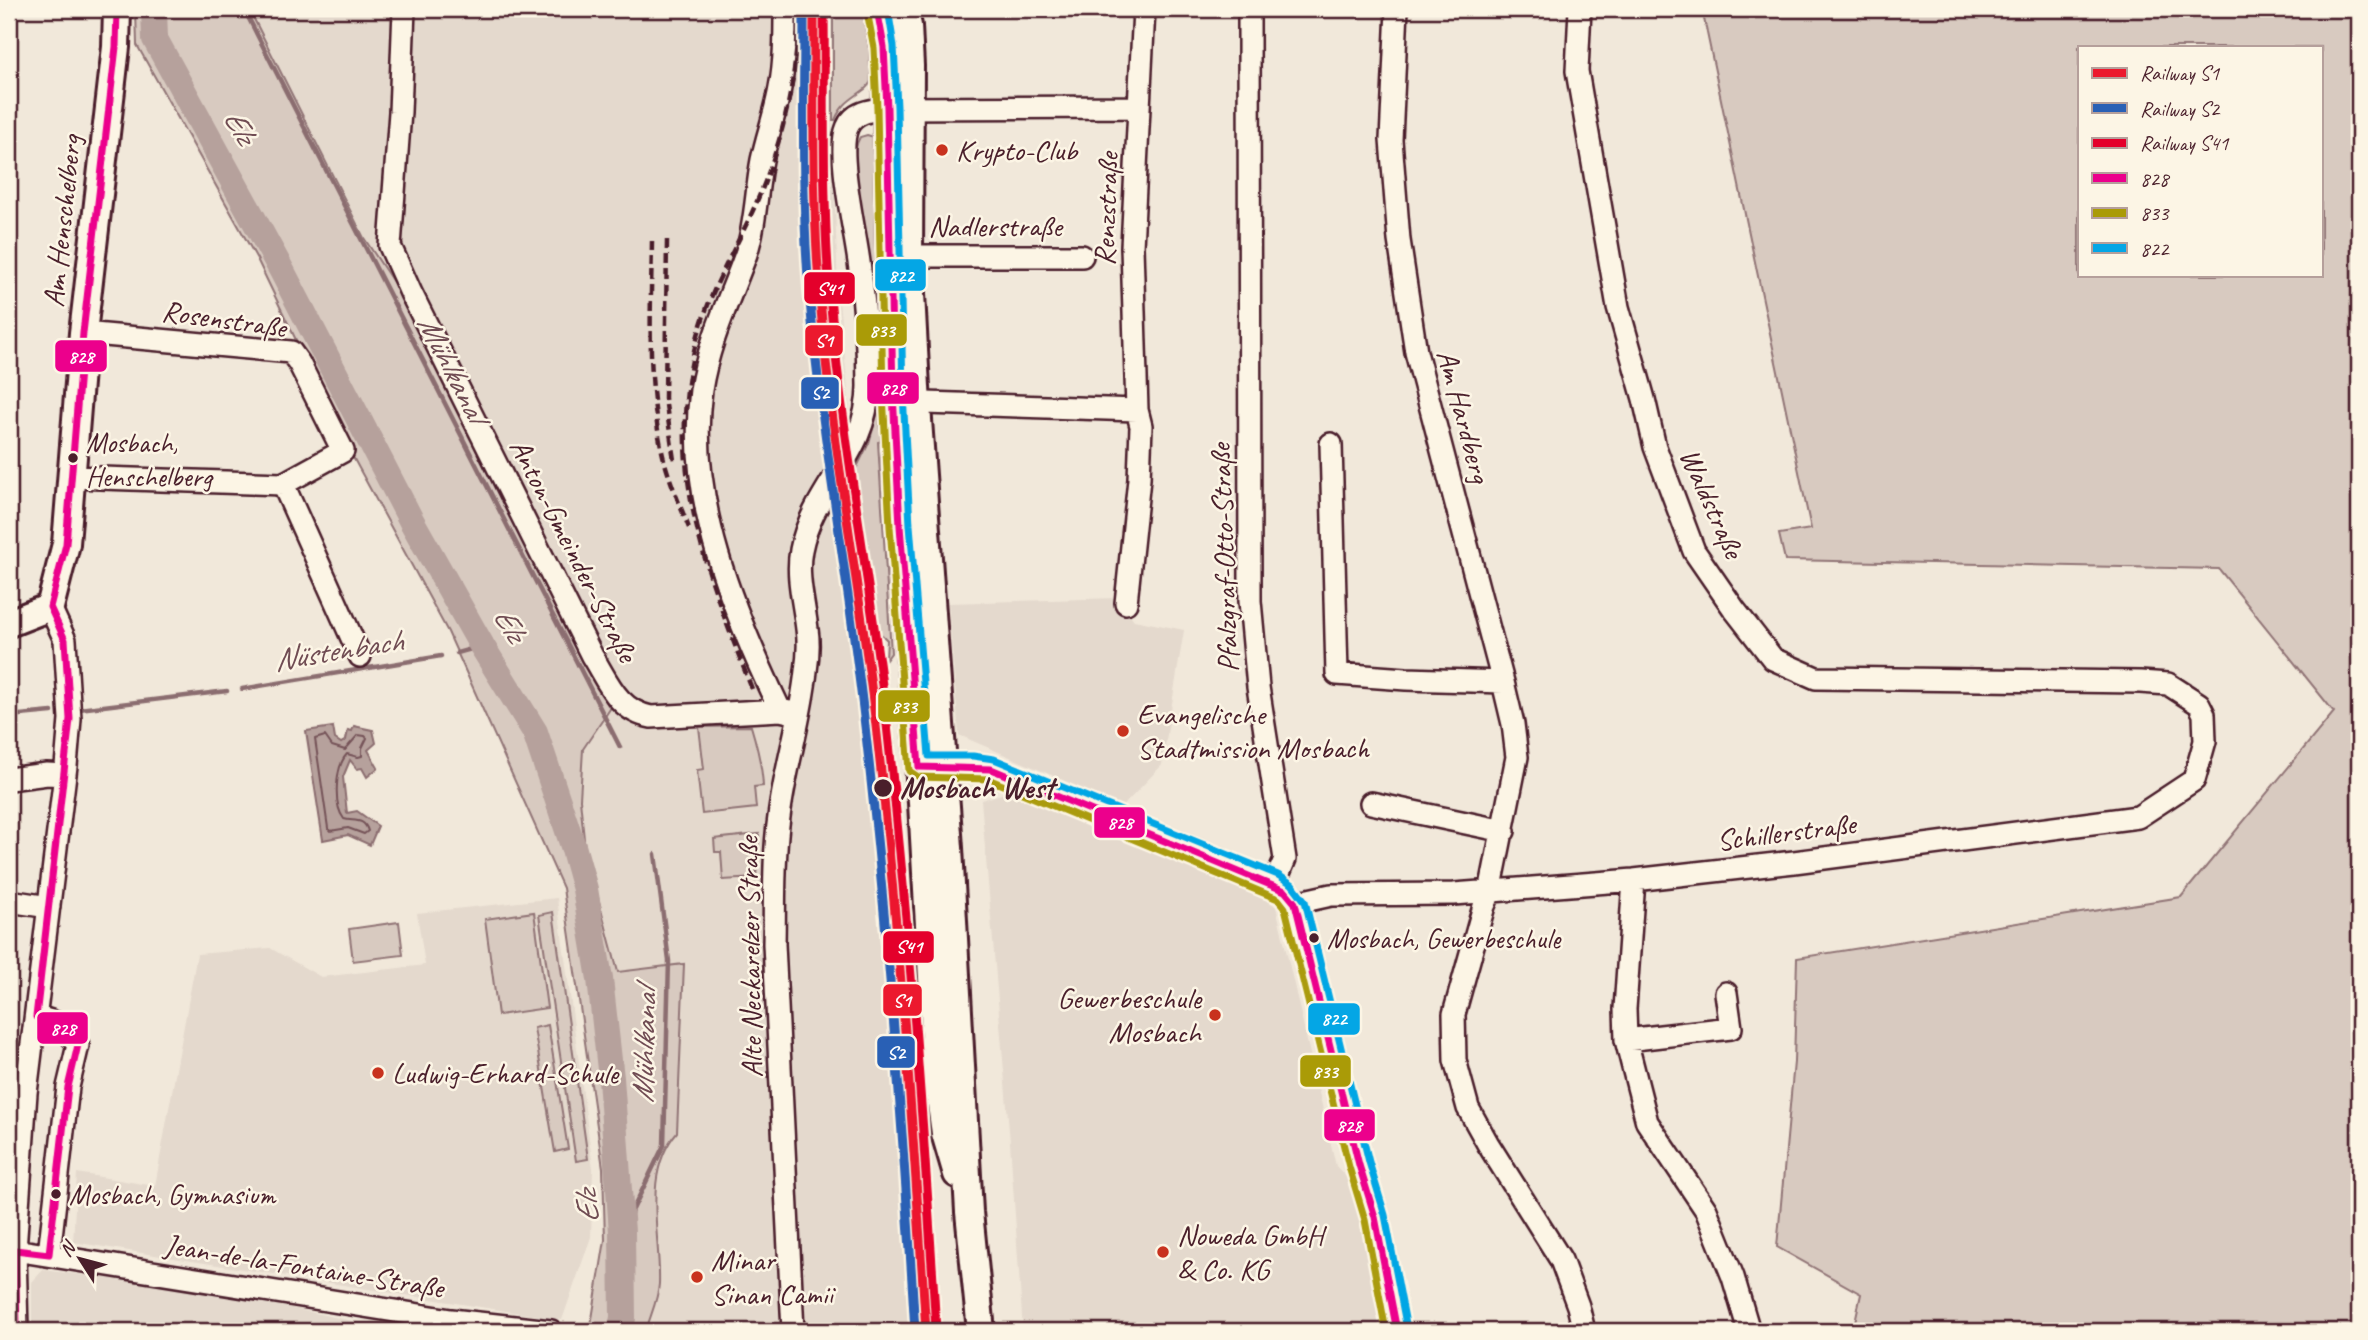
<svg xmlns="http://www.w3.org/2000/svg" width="2368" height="1340" font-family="Caveat,sans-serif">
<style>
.built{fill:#e4d9cd;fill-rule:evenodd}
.green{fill:#d8cac0;stroke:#917476;stroke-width:2;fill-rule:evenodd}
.water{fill:#b6a19c;stroke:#8b6d6f;stroke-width:2}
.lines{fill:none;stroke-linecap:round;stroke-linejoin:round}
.shore{stroke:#755358;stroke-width:2}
.stream{stroke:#8b6d6f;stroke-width:4.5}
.river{stroke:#b6a19c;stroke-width:26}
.minor-casing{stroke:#4a1f2b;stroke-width:26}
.major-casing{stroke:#4a1f2b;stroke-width:32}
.minor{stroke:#fcf5e5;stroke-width:21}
.major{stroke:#fcf5e5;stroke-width:26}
.rail{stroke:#4a1f2b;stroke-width:4.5;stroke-dasharray:10 5;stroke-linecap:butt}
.bus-1-casing{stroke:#fcf5e5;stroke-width:12}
.bus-2-casing{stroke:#fcf5e5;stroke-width:12}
.bus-3-casing{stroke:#fcf5e5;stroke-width:12}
.bus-1{stroke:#ec008c;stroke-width:7}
.bus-2{stroke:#aa9b07;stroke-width:7}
.bus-3{stroke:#04a6e5;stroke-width:7}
.rail-1-casing{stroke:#fcf5e5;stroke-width:14}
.rail-2-casing{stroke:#fcf5e5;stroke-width:14}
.rail-3-casing{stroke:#fcf5e5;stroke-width:14}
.rail-1{stroke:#ec192e;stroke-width:9}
.rail-2{stroke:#2960b5;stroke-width:9}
.rail-3{stroke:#e4002b;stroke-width:9}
.poi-dot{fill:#c8321e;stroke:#fcf5e5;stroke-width:2.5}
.bus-dot{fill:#4a1f2b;stroke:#fcf5e5;stroke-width:2.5}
.labels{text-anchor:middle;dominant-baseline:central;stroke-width:5;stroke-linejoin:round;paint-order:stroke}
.bus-label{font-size:28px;fill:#4a1f2b;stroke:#fcf5e5;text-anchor:start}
.poi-label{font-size:30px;fill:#4a1f2b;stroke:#fcf5e5;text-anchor:start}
.street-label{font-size:30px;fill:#4a1f2b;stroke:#fcf5e5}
.stop-label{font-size:30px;font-weight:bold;fill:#4a1f2b;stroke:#fcf5e5;text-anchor:start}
.water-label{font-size:32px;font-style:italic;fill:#704c53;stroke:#fcf5e5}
.line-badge{stroke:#fcf5e5;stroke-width:2.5}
.badge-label{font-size:19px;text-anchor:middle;font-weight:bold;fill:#fff}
</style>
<rect width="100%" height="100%" fill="#f1e8da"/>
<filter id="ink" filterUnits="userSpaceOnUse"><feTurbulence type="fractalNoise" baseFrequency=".0143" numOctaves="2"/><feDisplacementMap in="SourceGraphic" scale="14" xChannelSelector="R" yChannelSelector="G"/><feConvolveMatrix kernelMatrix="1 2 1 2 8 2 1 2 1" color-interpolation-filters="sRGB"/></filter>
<g filter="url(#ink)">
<path class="built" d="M249,9H833L832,120L838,292L856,469L870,563L867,564L886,707L937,1238L943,1331H921L904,1109L915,1331H646L659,1286L656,1178L668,1143L684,964L618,973L585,849L580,799L583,749L610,709L477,450L405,300L364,239ZM829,484L851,566L864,649L886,870L899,1050L867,796L855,669Z
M1118,598L1134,620L1184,630L1162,765L1123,806L959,735L948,603Z
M1002,794L1055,807L1263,897L1276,907L1336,1166L1358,1190L1376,1277L1383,1331H1023L1010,1142L981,800Z
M557,898L593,1168L591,1237L562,1320L73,1242L77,1173L155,1186L197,954L270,948L321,977L425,965L417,913Z
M43,1270L204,1289L375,1326V1331H32V1282Z"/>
<path class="green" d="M136,9H249L364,238L405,300L477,451L610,709L583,749L580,799L585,849L618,972L684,964L677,1132C641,1174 661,1235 659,1284C658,1300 650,1316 646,1331H590L605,1240L603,1168L563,888L448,632L348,448L257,259L137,45Z
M833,9H868C871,30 883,74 865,89C852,99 842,103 835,120H833Z
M1702,9H2359V1331H1853L1861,1294L1777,1247L1794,1062L1797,958L2181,897L2334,712L2219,569L1785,560L1779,534L1811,529ZM2079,47H2321V275H2079Z
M867,135L874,137L878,142L887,440L878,442L891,653L886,660L887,640L879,632L856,469L869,443L877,415L879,389L870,262L867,257C863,229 846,160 860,137Z
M751,726C757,746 762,765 763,786L754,787L756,808L702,814L697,770L704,769L699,727Z
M759,834L756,878L723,880L721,852H715L714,839Z
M534,912L547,1008L498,1015L485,919Z
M553,912L588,1159L576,1161L539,915Z
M399,922L403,955L353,961L349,929Z
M548,1025L568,1149L555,1152L534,1028Z"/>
<path class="water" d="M354,726L373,730L376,743L368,750L378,768L367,777L362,768L357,769L350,760L343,777L347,813L357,811L378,826L370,845L348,835L323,840L306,731L333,727L335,739L341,743L346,740L348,730L352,731Z"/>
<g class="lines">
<path class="shore" d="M358,735L365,736L367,738L362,748V756L358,757L347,754C335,767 333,805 344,819C353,822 364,817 368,831L364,834L348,828L330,831L328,828L315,739L325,736L332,746L345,750Z"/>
<path class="stream" d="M244,9L620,747
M457,653L482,646
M242,689L441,656
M79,709L227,691
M9,716L52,712
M622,1232L664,1145L669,961L655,854"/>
<path class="river" d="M154,9L155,39L281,269L411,520L482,646L535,732L573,846L585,889L600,979L611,1078L622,1232L623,1318L620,1331"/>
<defs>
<path id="minor" d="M404,9L400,112L390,246L411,293L592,656C608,682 618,711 651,717L780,710L799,714
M1249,9L1250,601L1258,687L1285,859L1274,885
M1397,9L1391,140L1399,240L1416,352L1503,682L1513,724L1517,757L1490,892L1484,906L1454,1014L1455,1060L1468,1108L1488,1144L1561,1260L1578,1306L1584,1331
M909,256H1082
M906,413L925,403L1137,410L1132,247L1144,9
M1331,444L1337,674L1406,679L1503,682
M71,477L283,484L343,451L299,363L291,352L83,333
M283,484L360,656
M1126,603L1139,479L1141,426L1137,410
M780,710C734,614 686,498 701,390C709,340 729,301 746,254C756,224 756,191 762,160C767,136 776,112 780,88C785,62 785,35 785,9
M928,767L991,769L1274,885L1285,891L1295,903L1359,1165L1375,1217L1397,1331
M9,779L47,774L65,775
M1371,803L1504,831
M1634,880L1625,1009L1626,1040L1647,1122L1706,1210L1733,1277L1749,1331
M9,901L49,907
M1295,903L1331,895L1454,894L1634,880L1794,862L2138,817L2194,780L2205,741L2204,714L2199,704L2168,684L2140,682L1816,678L1773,659L1734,609L1694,551L1655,447L1644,399L1618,307L1577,71L1580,9
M36,1017C59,1022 64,1025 78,1045L68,1087L49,1254
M1626,1040L1731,1028L1726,993
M15,1250L451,1320L551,1331
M17,1331L15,1250L26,1093L66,766L70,719L65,640L50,607
M793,1331L774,944C775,902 773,859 779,817C785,768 801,720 806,671C808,658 809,642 807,629C804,603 796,576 801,550C813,487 868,454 868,386C868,347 865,308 860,270C857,238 836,154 847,128C853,112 871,110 887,108L1139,107"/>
<path id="major" d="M877,9L884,47L887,108L893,393L900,526L922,803L938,1081L945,1133L957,1174
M904,9L908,26L910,66L909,256L917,406L949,848L969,1212L981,1331
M9,623L50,607L66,544L83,333L116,47L117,9"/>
</defs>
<use href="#minor" class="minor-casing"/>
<use href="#major" class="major-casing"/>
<use href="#minor" class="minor"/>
<use href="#major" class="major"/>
<path class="rail" d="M667,240L665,398L674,460
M652,241C651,308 647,375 660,441C665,471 678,500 689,528
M752,689C704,567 660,457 701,325C712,289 731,256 747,223C780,155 797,85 799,9"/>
<defs>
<path id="bus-1" d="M877,9L884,47L887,108L893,393L900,526L919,767
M919,767L991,769L1285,891L1295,903L1359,1165L1375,1217L1397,1331
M17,1331L15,1250L49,1254L68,1087L78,1045L60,1025L36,1017L70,719L65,640L50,607L66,544L83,333L116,47L117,9"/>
<path id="bus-2" d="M867,11L874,48L877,108L883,393L890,527L909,771L918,777L988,779L1278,899L1285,908L1349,1167L1365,1220L1386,1331"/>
<path id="bus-3" d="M888,9L894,46L897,107L903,393L910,525L929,756H973L994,759L1278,875L1292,884L1305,901L1369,1162L1385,1215L1407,1329"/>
</defs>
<use href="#bus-1" class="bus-1-casing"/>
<use href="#bus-2" class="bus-2-casing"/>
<use href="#bus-3" class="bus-3-casing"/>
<use href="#bus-1" class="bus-1"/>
<use href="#bus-2" class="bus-2"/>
<use href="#bus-3" class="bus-3"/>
<defs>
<path id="rail-1" d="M814,9C814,100 812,192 819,283C829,431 859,578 876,726C899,927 913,1129 926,1331"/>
<path id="rail-2" d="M804,9C804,102 801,196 809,289C821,436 849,580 865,726C888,927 903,1129 915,1331"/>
<path id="rail-3" d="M824,9C825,100 822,191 829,282C840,431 870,578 887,725C909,927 924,1128 936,1330"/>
</defs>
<use href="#rail-1" class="rail-1-casing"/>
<use href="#rail-2" class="rail-2-casing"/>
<use href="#rail-3" class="rail-3-casing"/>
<use href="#rail-1" class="rail-1"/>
<use href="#rail-2" class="rail-2"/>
<use href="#rail-3" class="rail-3"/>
</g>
</g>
<g class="poi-dot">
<circle cx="942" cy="150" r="7"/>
<circle cx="1123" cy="731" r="7"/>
<circle cx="1215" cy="1015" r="7"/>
<circle cx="378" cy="1073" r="7"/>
<circle cx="1163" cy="1252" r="7"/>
<circle cx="697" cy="1277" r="7"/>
</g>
<g class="bus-dot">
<circle cx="73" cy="458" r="6"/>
<circle cx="883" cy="788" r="10"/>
<circle cx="1314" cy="938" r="6"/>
<circle cx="56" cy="1194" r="6"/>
</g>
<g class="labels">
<g class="bus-label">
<text x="86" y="442">Mosbach,<tspan x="86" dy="34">Henschelberg</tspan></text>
<text x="1327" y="938">Mosbach, Gewerbeschule</text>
<text x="69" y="1194">Mosbach, Gymnasium</text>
</g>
<g class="poi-label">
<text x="956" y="150">Krypto-Club</text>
<text x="1137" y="714">Evangelische<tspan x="1137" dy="34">Stadtmission Mosbach</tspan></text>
<text x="1201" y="998" text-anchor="end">Gewerbeschule<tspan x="1201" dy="34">Mosbach</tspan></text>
<text x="392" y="1073">Ludwig-Erhard-Schule</text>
<text x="1177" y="1235">Noweda GmbH<tspan x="1177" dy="34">&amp; Co. KG</tspan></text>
<text x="711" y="1260">Minar<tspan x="711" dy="34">Sinan Camii</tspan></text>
</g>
<g class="street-label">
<text transform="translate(1106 209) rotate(-88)">Renzstraße</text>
<text transform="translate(62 221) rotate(-84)">Am Henschelberg</text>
<text x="995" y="226">Nadlerstraße</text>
<text transform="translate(224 319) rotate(8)">Rosenstraße</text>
<text transform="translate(1464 416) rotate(75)">Am Hardberg</text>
<text transform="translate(1712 503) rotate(66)">Waldstraße</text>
<text transform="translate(574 550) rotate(63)">Anton-Gmeinder-Straße</text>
<text transform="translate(1224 558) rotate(-92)">Pfalzgraf-Otto-Straße</text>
<text transform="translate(1786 832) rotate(-7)">Schillerstraße</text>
<text transform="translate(750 957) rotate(-91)">Alte Neckarelzer Straße</text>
<text transform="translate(304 1266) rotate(9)">Jean-de-la-Fontaine-Straße</text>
</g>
<g class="stop-label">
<text x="900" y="788">Mosbach West</text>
</g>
<g class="water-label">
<text transform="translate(240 126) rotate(61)">Elz</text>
<text transform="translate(452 368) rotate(63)">Mühlkanal</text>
<text transform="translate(510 624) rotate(60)">Elz</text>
<text transform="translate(338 650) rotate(-9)">Nüstenbach</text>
<text transform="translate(644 1046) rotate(-88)">Mühlkanal</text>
<text transform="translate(587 1207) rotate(-95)">Elz</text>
</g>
</g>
<g class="line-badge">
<rect x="874" y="258" width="53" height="34" rx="7" fill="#04a6e5"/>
<rect x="803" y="271" width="53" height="34" rx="7" fill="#e4002b"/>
<rect x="855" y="313" width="53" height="34" rx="7" fill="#aa9b07"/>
<rect x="804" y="324" width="40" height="33" rx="7" fill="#ec192e"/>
<rect x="54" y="339" width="54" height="34" rx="7" fill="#ec008c"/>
<rect x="866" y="371" width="54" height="34" rx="7" fill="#ec008c"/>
<rect x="800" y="376" width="40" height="34" rx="7" fill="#2960b5"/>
<rect x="877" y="689" width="54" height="34" rx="7" fill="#aa9b07"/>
<rect x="1093" y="806" width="53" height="33" rx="7" fill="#ec008c"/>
<rect x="882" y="930" width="53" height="34" rx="7" fill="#e4002b"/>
<rect x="882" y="983" width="41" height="34" rx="7" fill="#ec192e"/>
<rect x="1307" y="1002" width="54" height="34" rx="7" fill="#04a6e5"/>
<rect x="36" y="1011" width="53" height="34" rx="7" fill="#ec008c"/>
<rect x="876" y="1035" width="40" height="34" rx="7" fill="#2960b5"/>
<rect x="1299" y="1054" width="53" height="34" rx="7" fill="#aa9b07"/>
<rect x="1323" y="1108" width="53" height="34" rx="7" fill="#ec008c"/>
</g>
<g class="badge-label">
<text x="901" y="282">822</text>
<text x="830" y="295">S41</text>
<text x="882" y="337">833</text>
<text x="824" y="347">S1</text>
<text x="81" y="363">828</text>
<text x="893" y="395">828</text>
<text x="820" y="399">S2</text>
<text x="904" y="713">833</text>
<text x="1120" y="829">828</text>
<text x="909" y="953">S41</text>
<text x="902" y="1007">S1</text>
<text x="1334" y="1025">822</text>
<text x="63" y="1035">828</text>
<text x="896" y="1059">S2</text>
<text x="1325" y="1078">833</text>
<text x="1349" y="1132">828</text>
</g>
<rect width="2368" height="1340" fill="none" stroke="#fcf5e5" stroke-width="35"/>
<rect x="18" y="18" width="2333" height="1305" fill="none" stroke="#4a1f2b" stroke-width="2.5" filter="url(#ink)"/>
<rect x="2078" y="46" width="245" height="231" fill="#fcf5e5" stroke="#b59f9b" stroke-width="2"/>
<rect x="2092" y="68" width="35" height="10" fill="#ec192e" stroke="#b59f9b" stroke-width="2"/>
<text x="2140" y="80" font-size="21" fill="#4a1f2b">Railway S1</text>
<rect x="2092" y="103" width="35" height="10" fill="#2960b5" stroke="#b59f9b" stroke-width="2"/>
<text x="2140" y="116" font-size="21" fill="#4a1f2b">Railway S2</text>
<rect x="2092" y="138" width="35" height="10" fill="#e4002b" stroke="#b59f9b" stroke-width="2"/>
<text x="2140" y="150" font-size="21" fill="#4a1f2b">Railway S41</text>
<rect x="2092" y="173" width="35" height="10" fill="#ec008c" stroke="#b59f9b" stroke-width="2"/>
<text x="2140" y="186" font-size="21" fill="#4a1f2b">828</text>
<rect x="2092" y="208" width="35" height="10" fill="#aa9b07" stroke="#b59f9b" stroke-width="2"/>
<text x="2140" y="220" font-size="21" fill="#4a1f2b">833</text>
<rect x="2092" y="243" width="35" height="10" fill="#04a6e5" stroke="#b59f9b" stroke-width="2"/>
<text x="2140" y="256" font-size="21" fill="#4a1f2b">822</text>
<g transform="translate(80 1259) rotate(306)" stroke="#fcf5e5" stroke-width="5" paint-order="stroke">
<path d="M0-5L12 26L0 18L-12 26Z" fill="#4a1f2b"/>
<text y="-10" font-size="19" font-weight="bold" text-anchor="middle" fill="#4a1f2b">N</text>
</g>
</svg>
